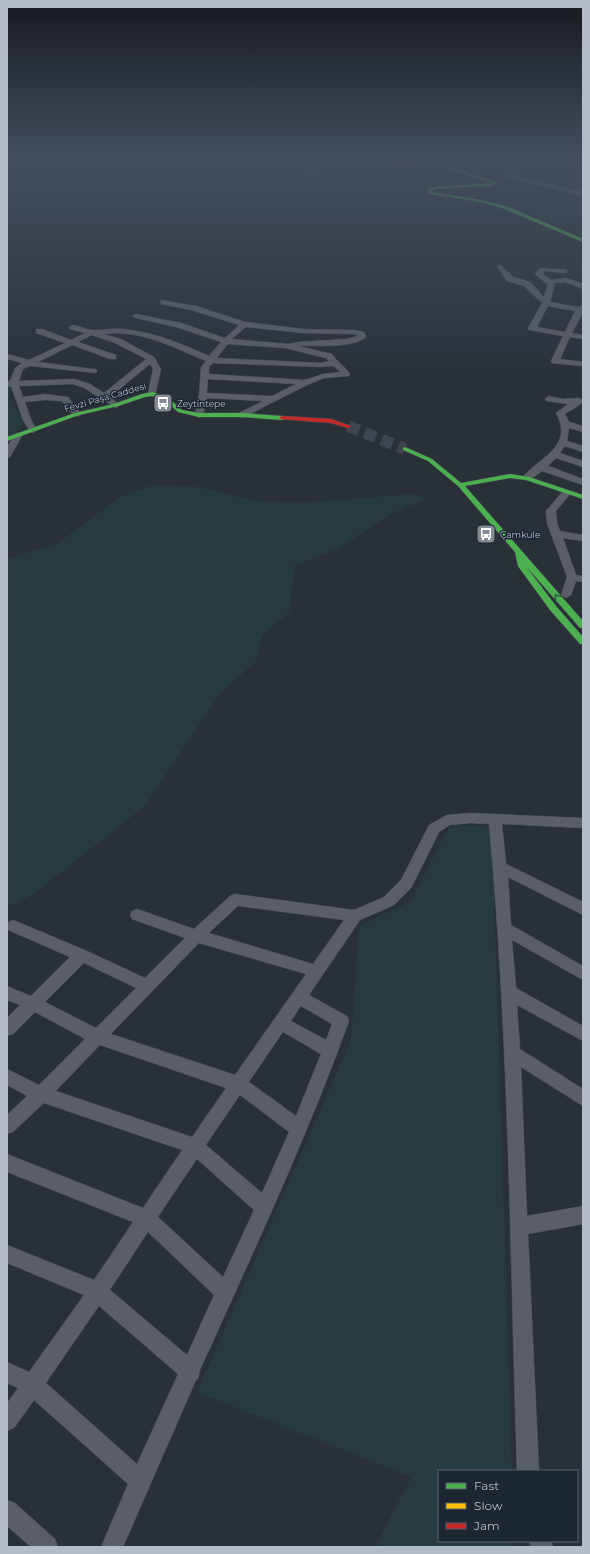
<svg xmlns="http://www.w3.org/2000/svg" width="590" height="1554" font-family="Montserrat,sans-serif">
<style>
.green{fill:#273a3e}
.lines{fill:none;stroke-linecap:round;stroke-linejoin:round}
.secondary-tunnel{stroke:#3f454e;stroke-width:12;stroke-dasharray:12 6;stroke-linecap:butt}
.street-casing{stroke:#484c53;stroke-width:1}
.fast-casing{stroke:#484c53;stroke-width:1}
.slow-casing{stroke:#484c53;stroke-width:1}
.jam-casing{stroke:#484c53;stroke-width:1}
.street{fill:#5a5e66;fill-rule:evenodd}
.fast{fill:#4caf50;fill-rule:evenodd}
.slow{fill:#ffc107;fill-rule:evenodd}
.jam{fill:#c62828;fill-rule:evenodd}
.oneway{stroke:#305d3f}
.labels{text-anchor:middle;dominant-baseline:central;stroke-width:3;stroke-linejoin:round;paint-order:stroke}
.far-street-label{font-size:9px;fill:#b4bcc9;stroke:#1d2633}
.far-poi-label{font-size:9px;fill:#b4bcc9;stroke:#1d2633;text-anchor:start}
</style>
<rect width="100%" height="100%" fill="#2a3038"/>
<path class="green" d="M583,200V235L521,206Z
M12,385L9,396L24,422L19,430L7,438V386Z
M153,485L199,487L255,501L304,503L411,494L428,498L394,513L335,550L295,566L289,613L262,635L256,662L221,692L145,806L33,895L7,907V559L58,543L120,497Z
M457,824L492,827L512,1471H439V1541H514V1547H375L411,1477L197,1392L351,1040L359,926L410,902L448,829Z"/>
<g class="lines">
<path class="secondary-tunnel" d="M348,426L405,449"/>
<defs>
<path id="street" d="M511,175L583,192V196L509,178V176Z
M500,265L502,266L513,277L530,282L544,297L548,285L535,274L540,268L567,270V272L565,273L544,271L543,274L551,280L566,278L583,284V289L565,282L555,283L550,302L578,307L583,305V312L572,333L583,335V339L570,337L560,359L583,362V366L552,363L551,361L563,336L529,330L528,328L542,303L524,286L507,281L497,267ZM548,306L575,311L565,332L537,327Z
M161,300L196,306L245,322L303,329L354,330L364,332L366,337C353,349 315,345 298,346L332,354C337,362 345,366 350,374L349,376L324,378L307,385L242,418L239,417L238,415L239,413L263,401L207,398L203,415L199,418L195,415L199,395L201,367L206,361C173,347 139,329 103,334L121,339L154,357L161,369L155,396L152,397L148,394L153,369L150,364L110,397L120,405L116,408L84,388L73,384L19,386L23,397L45,394L68,397L81,414L80,416H74L62,401L45,400L25,402L31,420L37,430L33,433L30,432L23,420L11,386L7,387V381H10L15,368L22,363L7,359V354L29,360L65,343L36,333V329H42L71,340L85,333L70,329L69,327L73,325C80,326 87,330 94,330C108,330 116,327 131,330C159,334 184,345 209,356L221,342L176,327L136,318L132,316L136,314L181,323L225,338L239,325L191,310L161,304ZM246,327L303,333L354,334L358,336L347,339L299,342L288,344L232,339ZM92,335L115,343L146,359L104,393L90,384L74,379L19,381L23,369L30,366L96,373L97,371L96,369H93L38,362L72,345L110,359H116V355L78,342ZM228,344L285,348L326,358L329,361L321,363L217,358ZM213,363L321,367L333,366L341,372L323,374L305,380L209,374V367ZM208,379L296,384L272,396L207,393Z
M549,396L563,399L579,398L583,401L581,404L565,414L569,422L583,426V432L569,428L567,441L583,446V452L565,446L560,453L583,461V467L556,458L548,466L583,479V485L542,471L530,480H524L522,478C538,458 575,447 556,413L568,404L546,401L545,399Z
M18,433L22,436L10,457L7,458V447L15,434Z
M566,490L571,493L556,511L557,523L560,531L583,535V541L563,538L576,575L583,576V582L576,581L571,595L566,598L561,595L567,577L547,523L546,511L563,491Z
M470,813L583,818V828L502,824L506,864L583,902V915L508,877L511,925L583,966V980L512,940L516,988L583,1026V1041L517,1005L520,1049L583,1089V1106L521,1067L527,1216L583,1206V1224L528,1234L539,1471H517C510,1256 509,1038 489,824L470,823L450,825L439,832L411,888L394,905L360,920L309,995L347,1016L349,1021C306,1140 252,1255 200,1370L198,1379L196,1380L123,1547H101L128,1484L34,1400L14,1428L7,1431V1403L18,1388L7,1383V1362L29,1372L84,1295L7,1263V1245L94,1280L133,1222L7,1172V1154L143,1208L182,1150L44,1103L13,1132L7,1134V1115L27,1096L7,1085V1069L39,1085L85,1039L35,1012L13,1034L7,1036V1018L20,1005L7,1000V986L31,996L70,957L8,930L7,923L13,920L18,922L87,951L145,978L185,938L132,919L130,915L132,911L137,909L194,929L230,896L235,894L354,910L384,897L401,880L429,825L447,815ZM238,906L344,920L313,964L209,933ZM199,943L306,974L235,1075L111,1034ZM84,963L136,988L96,1028L45,1002ZM301,1006L332,1024L326,1040L291,1021ZM283,1032L321,1054L296,1116L249,1082ZM100,1045L226,1088L192,1137L56,1091ZM240,1095L289,1132L262,1193L206,1145ZM197,1159L254,1210L223,1277L158,1217ZM148,1232L214,1295L187,1355L110,1290ZM99,1306L178,1374L137,1464L46,1383Z
M7,1500L15,1503L55,1539L58,1547H31L7,1526Z
M529,1541H551L553,1547H531Z"/>
<path id="fast" d="M219,160L308,166L395,162L397,163L352,167L308,168L264,166Z
M432,160H436L438,162L498,183L490,186L435,189L431,191L432,192L481,200L506,206L583,239V242L502,208L481,202L429,194L428,189L435,187L492,183L436,164Z
M152,392L166,396L182,410L199,413H242L282,416L285,418L282,420L242,417H199L178,412L162,398L152,396L145,397L118,406L79,415L7,441V437L75,413L114,404L142,394Z
M405,447L432,459L461,483L510,474L529,477L583,495V499L526,480L510,478L465,486L583,621V628H580L525,565L556,606L583,637V644H580L550,610L518,566L515,552L458,486L428,461L403,450V448Z"/>
<path id="slow" d="M425,160H448L395,164L393,163Z"/>
<path id="jam" d="M282,416L331,419L351,426L348,428L331,423L280,419V417Z"/>
</defs>
<use href="#street" class="street-casing"/>
<use href="#fast" class="fast-casing"/>
<use href="#slow" class="slow-casing"/>
<use href="#jam" class="jam-casing"/>
<use href="#street" class="street"/>
<use href="#fast" class="fast"/>
<use href="#slow" class="slow"/>
<use href="#jam" class="jam"/>
</g>
<defs><path id="oneway-chevron" d="M-2-3.5L2.5 0L-2 3.5" fill="none" stroke-width="1.6" stroke-linecap="round" stroke-linejoin="round"/></defs>
<use class="oneway" href="#oneway-chevron" transform="translate(557 597) rotate(-130)"/>
<linearGradient id="sky" x2="0" y2="1"><stop stop-color="#171a1f"/><stop offset="0.42" stop-color="#444e5e"/><stop offset="1" stop-color="#444e5e" stop-opacity="0"/></linearGradient>
<rect width="590" height="378" fill="url(#sky)"/>
<defs>
<symbol id="bus-square" viewBox="-11 -11 22 22"><rect x="-9" y="-9" width="18" height="18" rx="4" fill="#848b96" stroke="#1d2633"/><path d="M-5-6H5V4H4V6H2V4H-2V6H-4V4H-5ZM-3.5-4V0h7V-4ZM-3.5 1.2v1.5H-2V1.2ZM2 1.2v1.5H3.5V1.2Z" fill="#fff"/></symbol>
</defs>
<g fill-rule="evenodd">
<use href="#bus-square" x="152" y="392" width="22" height="22"/>
<use href="#bus-square" x="475" y="523" width="22" height="22"/>
</g>
<g class="labels">
<g class="far-street-label">
<text transform="translate(105 397) rotate(-16)">Fevzi Paşa Caddesi</text>
</g>
<g class="far-poi-label">
<text x="177" y="403">Zeytintepe</text>
<text x="500" y="534">Çamkule</text>
</g>
</g>
<rect width="590" height="1554" fill="none" stroke="#b4bcc9" stroke-width="16"/>
<rect x="438" y="1470" width="140" height="72" fill="#1d2633" stroke="#59626f"/>
<rect x="446" y="1483" width="20" height="6" fill="#4caf50" stroke="#59626f"/>
<text x="474" y="1490" font-size="12" fill="#b4bcc9">Fast</text>
<rect x="446" y="1503" width="20" height="6" fill="#ffc107" stroke="#59626f"/>
<text x="474" y="1510" font-size="12" fill="#b4bcc9">Slow</text>
<rect x="446" y="1523" width="20" height="6" fill="#c62828" stroke="#59626f"/>
<text x="474" y="1530" font-size="12" fill="#b4bcc9">Jam</text>
</svg>
